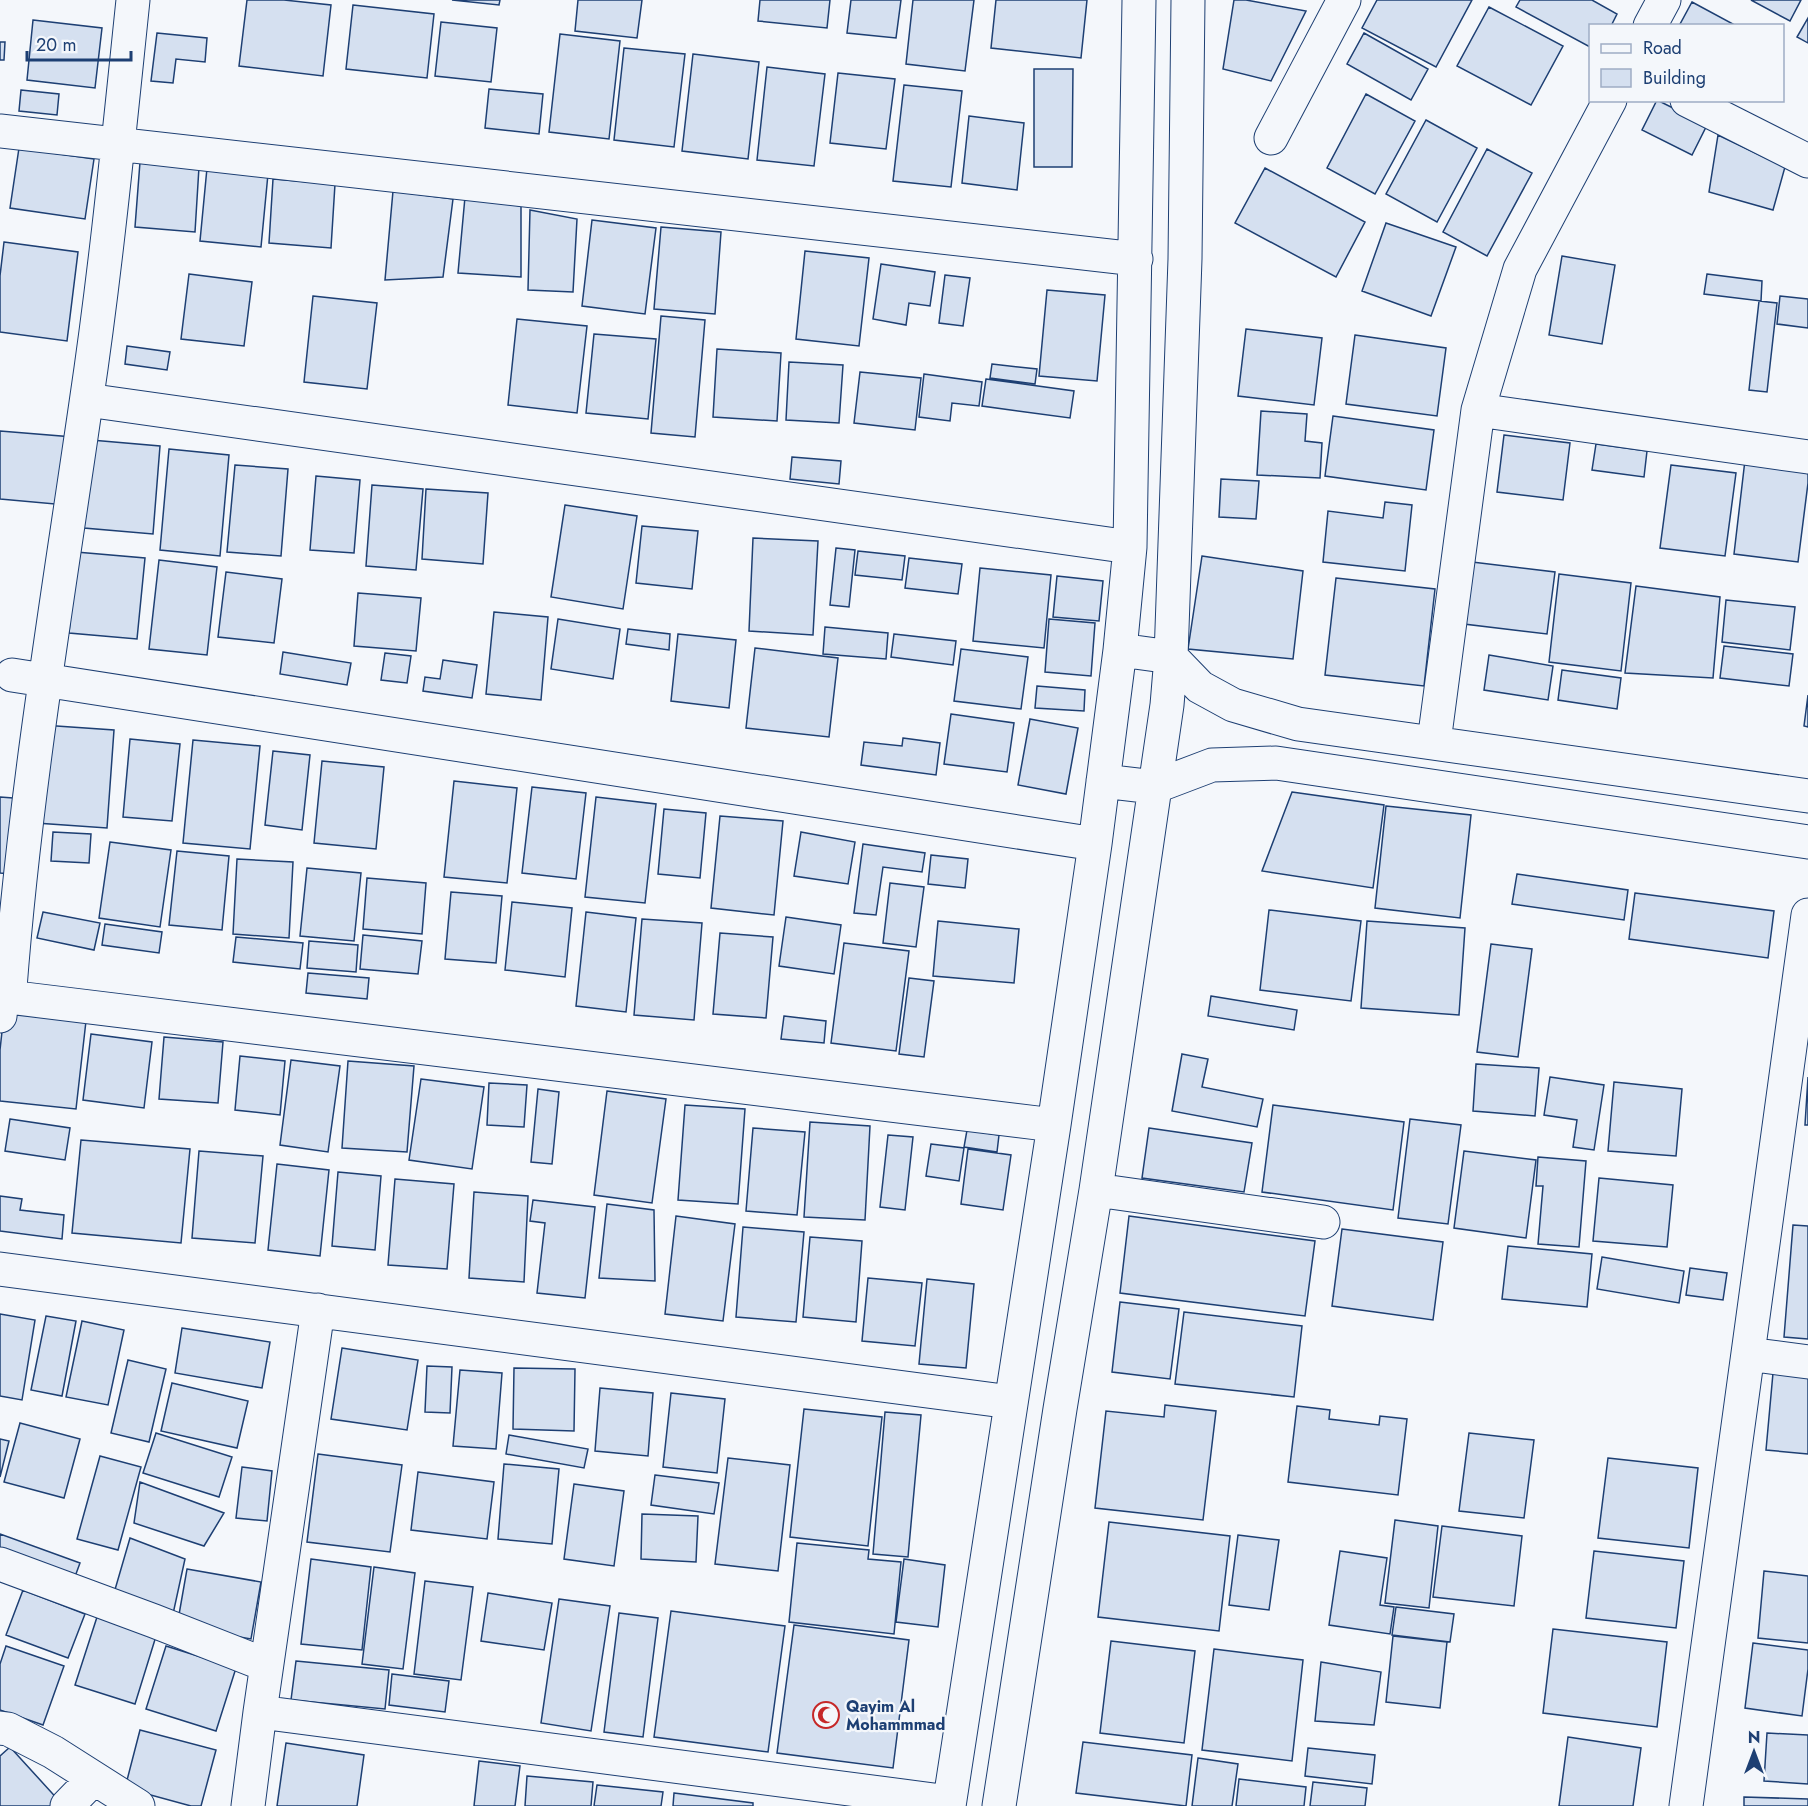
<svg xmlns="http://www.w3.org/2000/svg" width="1808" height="1806" font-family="Jost,sans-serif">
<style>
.building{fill:#d5e0f0;stroke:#1d3f73;stroke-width:1.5}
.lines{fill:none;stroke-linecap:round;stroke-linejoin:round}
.minor-casing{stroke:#1d3f73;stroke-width:35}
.minor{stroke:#f4f7fb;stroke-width:33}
.labels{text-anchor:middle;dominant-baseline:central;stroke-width:4.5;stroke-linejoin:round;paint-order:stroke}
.poi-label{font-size:16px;font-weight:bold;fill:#1d3f73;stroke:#f4f7fb;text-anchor:start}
</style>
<rect width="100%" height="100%" fill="#f4f7fb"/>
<path class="building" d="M247,0H284L331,5L323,76L239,66Z
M452,0H500L499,5Z
M578,0H642L637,38L575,31Z
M760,0H830L827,28L758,21Z
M851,0H901L896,38L847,33Z
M913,0H974L965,71L906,64Z
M996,0H1087L1081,58L991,48Z
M1234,0H1246L1306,11L1271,81L1223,69Z
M1377,0H1472L1436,67L1362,28Z
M1520,0H1592L1617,14L1611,26H1590V47L1516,7Z
M1751,0H1801L1790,21Z
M1692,2L1733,24L1732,26H1679Z
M353,5L434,14L427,78L346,69Z
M1489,7L1563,46L1531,105L1457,66Z
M1808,18V43L1797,37Z
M33,20L102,28L95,88L27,80Z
M441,22L497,28L491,82L435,76Z
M157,33L207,38L205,62L176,59L173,83L151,81Z
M1364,33L1428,69L1411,100L1347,64Z
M560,34L620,41L609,139L549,132Z
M0,42H5L4,60H0Z
M624,48L685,54L674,147L614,140Z
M693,54L759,62L748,159L682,151Z
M767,67L825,74L814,166L757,160Z
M1034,69H1073L1072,167H1034Z
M838,73L895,79L886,149L830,143Z
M904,85L962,91L951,187L893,181Z
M489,89L543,94L539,134L485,128Z
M21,90L59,94L57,115L19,111Z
M1366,94L1415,121L1375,194L1327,168Z
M1657,100L1707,125L1692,155L1642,130Z
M969,116L1024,123L1017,190L962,183Z
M1426,120L1477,148L1437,222L1386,194Z
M1718,135L1785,167L1773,210L1709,192Z
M19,148L94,159L85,219L10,208Z
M1487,149L1532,173L1487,256L1443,232Z
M140,162L199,167L195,232L135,227Z
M207,168L268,174L261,247L200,241Z
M1265,168L1365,222L1336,277L1235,223Z
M273,179L335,184L331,248L269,243Z
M393,191L453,199L443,277L385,280Z
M465,197L521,206V277L458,273Z
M530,210L577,219L573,292L528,290Z
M592,220L656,228L645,314L582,306Z
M1386,223L1456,247L1431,316L1362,291Z
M661,227L721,232L715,314L654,309Z
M4,242L78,252L67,341L0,332V276Z
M805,251L869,258L859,346L796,339Z
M1562,256L1615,265L1602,344L1549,335Z
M881,264L935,272L930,306L909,303L906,325L873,319Z
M189,274L252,282L244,346L181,339Z
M1707,274L1762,281L1761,301L1704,294Z
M945,275L970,278L963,326L939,323Z
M1047,290L1105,295L1097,381L1039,376Z
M313,296L377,303L367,389L304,382Z
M1780,296L1808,299V328L1777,324Z
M1759,301L1777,303L1767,392L1749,390Z
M661,316L705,320L695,437L651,433Z
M517,319L587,326L577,413L508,405Z
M1246,329L1322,338L1314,405L1238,396Z
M594,334L656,339L648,419L586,413Z
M1355,335L1446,348L1437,416L1346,404Z
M127,346L170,352L167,370L125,364Z
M717,349L781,353L777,421L713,417Z
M789,362L843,365L839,423L786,420Z
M992,364L1037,369L1035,384L990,378Z
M860,372L921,378L915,430L854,423Z
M924,374L982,382L979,406L952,403L950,421L919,417Z
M986,379L1074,391L1070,418L982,406Z
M1261,411L1307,414L1305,441L1322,443L1320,478L1257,475Z
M1333,416L1434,430L1426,490L1325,476Z
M0,431L73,437L66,505L0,499Z
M1504,435L1570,443L1563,500L1497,492Z
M91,440L160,446L153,534L84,528Z
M1596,444L1647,451L1644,477L1592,470Z
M169,449L229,455L220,556L160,550Z
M792,457L841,461L839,484L790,479Z
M1745,460L1808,467V483L1798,562L1734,554Z
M235,465L288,469L281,556L227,552Z
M1671,465L1736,473L1725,556L1660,548Z
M316,476L360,480L354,553L310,550Z
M1221,479L1259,481L1256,519L1219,517Z
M372,485L423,489L416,570L366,566Z
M426,489L488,493L483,564L422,559Z
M1385,502L1412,505L1405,571L1323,562L1328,511L1383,518Z
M565,505L637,516L623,609L551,597Z
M642,526L698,531L692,589L636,583Z
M753,538L818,541L813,635L749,631Z
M836,548L855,550L849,607L830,605Z
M858,551L905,556L902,580L855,575Z
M76,552L145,558L137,639L69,633Z
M1202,556L1303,571L1293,659L1188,649Z
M909,558L962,564L958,594L905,588Z
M159,560L217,567L207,655L149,649Z
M1472,562L1555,572L1547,634L1464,624Z
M980,568L1051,575L1044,648L973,641Z
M226,572L282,579L274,643L218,637Z
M1559,574L1631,583L1621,671L1549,662Z
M1057,576L1103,581L1099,621L1053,617Z
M1336,578L1435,589L1424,686L1325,675Z
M1636,586L1720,597L1713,678L1625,673Z
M358,593L421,598L416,651L354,646Z
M1726,600L1795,607L1790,650L1722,642Z
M494,612L548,617L541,700L486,694Z
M558,619L620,629L613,679L551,669Z
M1049,619L1095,623L1091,676L1045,672Z
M825,627L888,633L886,659L823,654Z
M628,629L670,634L669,650L626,644Z
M678,634L736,640L729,708L671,701Z
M894,634L956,641L953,665L891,657Z
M1724,646L1793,654L1789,686L1720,678Z
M755,648L838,658L829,737L746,728Z
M961,649L1028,657L1021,709L954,701Z
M283,652L351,663L347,685L280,674Z
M385,653L411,656L407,683L381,680Z
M1489,655L1553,666L1548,700L1484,690Z
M443,660L477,665L472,698L423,691L425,677L440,679Z
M1562,670L1621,678L1617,709L1558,700Z
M1037,686L1085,690L1084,711L1035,708Z
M1808,695V727L1804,726Z
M951,714L1014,723L1007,772L944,764Z
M1030,719L1078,728L1066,794L1018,785Z
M42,725L114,730L107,828L36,823Z
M903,738L940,743L936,775L861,765L864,742L902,746Z
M130,739L180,744L172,821L123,817Z
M193,740L260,746L250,849L183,843Z
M273,751L310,755L302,830L265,825Z
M322,761L384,767L376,849L314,843Z
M454,781L517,788L507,883L444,877Z
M532,787L586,793L576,879L522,873Z
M1292,792L1384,805L1373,888L1262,871Z
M0,797L26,799L20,875L0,873Z
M596,797L656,804L645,903L585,897Z
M1386,806L1471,815L1460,918L1375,908Z
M664,809L706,813L700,878L658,874Z
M720,816L783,821L774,915L711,908Z
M53,832L91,834L89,863L51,861Z
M801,832L855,842L848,884L794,876Z
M110,842L171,850L160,927L99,918Z
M863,844L925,853L922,872L883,867L876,915L854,913Z
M177,851L229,856L222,930L169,925Z
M931,855L968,859L965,888L928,884Z
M237,859L293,862L289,938L233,934Z
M307,868L361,873L354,941L300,936Z
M1517,874L1628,890L1624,920L1512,904Z
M367,878L426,883L422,934L363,929Z
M890,883L924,887L916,947L883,943Z
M451,892L502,896L496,963L445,959Z
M1635,893L1774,911L1768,958L1629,939Z
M512,902L572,908L565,977L505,970Z
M1269,910L1361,921L1351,1001L1260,990Z
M43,912L100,923L94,950L37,938Z
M586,912L636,918L626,1012L576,1006Z
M786,917L841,925L834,974L779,966Z
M642,919L702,923L694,1020L634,1015Z
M938,921L1019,929L1014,983L933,976Z
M1367,921L1465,928L1459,1015L1361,1008Z
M105,924L162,932L159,953L102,945Z
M720,933L773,937L766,1018L713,1014Z
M363,935L422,941L418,974L360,969Z
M236,937L303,943L300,969L233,962Z
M309,941L358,945L356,972L307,968Z
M844,943L909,951L896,1051L831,1043Z
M1491,944L1532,949L1518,1057L1477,1052Z
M308,973L369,978L367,999L306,993Z
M909,978L934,981L924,1057L899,1054Z
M1211,996L1297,1010L1294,1030L1208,1016Z
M4,1013L86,1021L76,1109L0,1101V1050Z
M784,1016L826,1021L824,1043L781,1039Z
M91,1034L152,1042L144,1108L83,1100Z
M164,1037L223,1042L218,1103L159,1099Z
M1182,1054L1208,1059L1202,1087L1263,1099L1257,1127L1172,1111Z
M240,1056L285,1061L280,1115L235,1110Z
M291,1060L340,1066L328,1152L280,1145Z
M348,1061L414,1066L407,1152L342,1148Z
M1476,1064L1539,1068L1535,1116L1473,1111Z
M1550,1077L1604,1085L1594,1150L1573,1147L1577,1120L1544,1115Z
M1808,1077V1125H1805Z
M421,1079L484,1087L472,1169L409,1160Z
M1614,1082L1682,1089L1676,1156L1608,1151Z
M489,1083L527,1085L524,1127L487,1125Z
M538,1089L559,1092L552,1164L531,1162Z
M607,1091L666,1099L652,1203L594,1195Z
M685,1105L745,1109L738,1204L678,1200Z
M1273,1105L1404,1122L1393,1210L1262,1192Z
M10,1119L70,1128L65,1160L5,1151Z
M1410,1119L1461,1125L1448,1224L1398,1218Z
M810,1122L870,1126L865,1220L804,1217Z
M753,1128L805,1132L797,1215L746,1211Z
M1149,1128L1252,1143L1244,1192L1142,1178Z
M967,1130L999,1135L997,1152L964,1147Z
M888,1135L913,1137L905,1210L880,1207Z
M81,1140L190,1149L181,1243L72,1233Z
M931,1144L964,1148L959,1181L926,1176Z
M968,1149L1011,1155L1003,1210L961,1204Z
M199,1151L263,1156L255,1243L192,1238Z
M1464,1151L1536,1160L1526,1238L1454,1228Z
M1538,1157L1586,1161L1579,1247L1538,1244L1543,1186H1536Z
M277,1164L329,1170L320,1256L268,1250Z
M338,1172L381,1176L375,1250L332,1246Z
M1599,1178L1673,1185L1667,1247L1593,1241Z
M395,1179L454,1184L447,1269L388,1265Z
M474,1192L528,1196L524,1282L469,1278Z
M0,1196L22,1199L20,1210L64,1215L62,1239L0,1231Z
M533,1200L595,1207L585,1298L537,1293L545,1223L530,1221Z
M607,1204L654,1210L655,1281L599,1278Z
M676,1216L735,1224L723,1321L665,1314Z
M1129,1216L1315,1241L1305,1316L1120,1293Z
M1793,1225L1808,1226V1339L1784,1337Z
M743,1227L804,1232L796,1322L736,1317Z
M1342,1229L1443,1242L1433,1320L1332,1306Z
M810,1237L862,1241L856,1322L803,1317Z
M1508,1246L1592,1254L1587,1307L1502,1299Z
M1602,1257L1684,1271L1679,1303L1597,1289Z
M1690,1268L1727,1273L1723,1300L1686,1295Z
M868,1278L922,1283L915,1346L862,1341Z
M927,1279L974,1284L966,1368L919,1364Z
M1120,1302L1179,1309L1170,1379L1112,1372Z
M1184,1312L1302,1326L1294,1397L1175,1384Z
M0,1314L35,1320L22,1400L0,1396Z
M46,1316L76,1321L62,1396L31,1390Z
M82,1321L124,1330L108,1405L66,1397Z
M182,1328L270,1342L262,1388L175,1373Z
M342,1348L418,1360L407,1430L331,1419Z
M128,1360L166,1369L149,1442L111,1433Z
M427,1366L452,1367L450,1413L425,1412Z
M514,1368L575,1369L574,1431L513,1429Z
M460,1370L502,1373L496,1449L453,1446Z
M1773,1373L1808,1376V1454L1766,1450Z
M172,1383L248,1401L237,1448L161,1431Z
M600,1388L653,1393L648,1456L595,1451Z
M671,1393L725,1399L717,1473L663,1467Z
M1165,1405L1216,1411L1203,1520L1095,1508L1106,1411L1164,1417Z
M1297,1406L1330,1410L1329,1419L1379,1425L1380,1416L1407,1419L1398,1495L1288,1482Z
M804,1409L882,1417L868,1546L790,1537Z
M885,1412L921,1415L908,1557L873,1554Z
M20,1423L80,1439L64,1498L4,1482Z
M156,1433L232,1457L219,1497L143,1473Z
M1469,1433L1534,1440L1524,1518L1459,1511Z
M509,1435L588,1449L584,1468L506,1454Z
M0,1439L9,1441L0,1477Z
M318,1454L402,1465L390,1552L307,1542Z
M100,1456L141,1467L118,1550L77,1539Z
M728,1458L790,1465L778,1571L715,1564Z
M1608,1458L1698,1468L1689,1548L1598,1538Z
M504,1464L559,1469L552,1544L498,1539Z
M242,1467L272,1471L267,1521L236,1518Z
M418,1472L494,1482L487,1539L411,1530Z
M655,1475L719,1483L714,1514L651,1505Z
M140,1482L224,1513L204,1546L134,1523Z
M574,1484L624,1491L614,1566L564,1559Z
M642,1514L698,1516L696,1562L641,1559Z
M1395,1520L1438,1526L1429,1608L1385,1603Z
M1109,1522L1230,1536L1219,1631L1098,1617Z
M1442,1526L1522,1536L1514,1606L1433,1597Z
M0,1534L80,1563L73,1582L0,1555Z
M1238,1535L1279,1540L1269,1610L1229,1605Z
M130,1538L185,1559L173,1614L114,1593Z
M797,1543L869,1550L868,1559L901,1562L894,1634L789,1622Z
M1340,1551L1387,1558L1380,1605L1394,1607L1390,1634L1329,1625Z
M1594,1551L1684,1561L1676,1628L1586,1618Z
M311,1559L371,1567L362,1650L301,1644Z
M904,1559L945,1565L938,1627L896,1622Z
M374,1567L415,1573L403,1669L362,1664Z
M187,1569L261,1582L251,1639L177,1626Z
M1764,1571L1808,1576V1643L1758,1638Z
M425,1581L473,1587L461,1680L414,1674Z
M23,1590L85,1614L68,1658L6,1635Z
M488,1593L552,1603L544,1650L481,1641Z
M559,1599L610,1606L591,1731L541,1723Z
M1396,1607L1454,1614L1450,1642L1392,1635Z
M671,1611L785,1626L768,1752L654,1737Z
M619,1613L658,1618L643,1737L604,1732Z
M98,1614L157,1633L135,1704L75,1685Z
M794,1625L909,1640L893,1768L777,1753Z
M1553,1629L1667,1642L1657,1727L1543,1713Z
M1393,1636L1447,1642L1440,1708L1386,1702Z
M1111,1641L1195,1651L1184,1743L1100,1733Z
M1753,1643L1808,1650V1669L1802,1716L1745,1708Z
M6,1646L64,1666L43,1725L0,1710V1664Z
M166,1646L236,1668L216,1731L146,1709Z
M1214,1649L1303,1660L1292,1761L1202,1750Z
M296,1661L389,1670L385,1709L291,1700Z
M1321,1662L1381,1672L1374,1725L1315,1721Z
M392,1674L449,1681L445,1712L389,1705Z
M140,1730L216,1750L201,1806H191L125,1788Z
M1767,1733L1808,1735V1784L1764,1781Z
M1568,1737L1641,1748L1633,1806H1559Z
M1083,1742L1192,1755L1186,1806L1076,1793Z
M286,1743L364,1755L357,1806H277Z
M10,1747L62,1804L59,1806H0V1756Z
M1308,1748L1375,1755L1372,1784L1305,1776Z
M1198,1758L1238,1764L1232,1806H1192Z
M479,1761L520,1766L515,1806H474Z
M527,1776L593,1782L591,1806H525Z
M1239,1779L1306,1787L1304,1806H1236Z
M1313,1782L1367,1788L1365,1806H1310Z
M597,1785L663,1792L661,1806H594Z
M674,1793L753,1803V1806H673Z
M1744,1797L1808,1799V1806H1744Z"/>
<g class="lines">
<defs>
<path id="minor" d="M1650,26L1664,0
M1687,100L1808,161
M0,131L1136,259
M1271,138L1344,0
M87,400L1130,547
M1478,410L1808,457
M1120,650L1171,657L1200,687L1233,705L1298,724L1808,796
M12,675L1095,844
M1434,742L1478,410L1520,269L1610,100
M1103,781L1154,787L1212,765L1276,763L1808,842
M0,996L1054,1125
M0,1016L2,996L10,988C25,792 58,597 86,403C106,269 119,134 133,0
M1096,1190L1323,1222
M0,1269L1011,1402
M1748,1354L1808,1362
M0,1564L154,1621L266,1665
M260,1712L949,1802
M0,1728L8,1729L53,1752L138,1806
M67,1806L93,1779
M248,1806L260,1712L318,1310
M949,1806L1054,1125L1095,844L1120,650L1130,547L1139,0
M999,1806L1060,1409L1096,1190L1167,705L1171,657L1185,259L1188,0
M1686,1806L1808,915"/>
</defs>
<use href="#minor" class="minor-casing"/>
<use href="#minor" class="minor"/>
</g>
<defs>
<symbol id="mosque-ring" viewBox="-11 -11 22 22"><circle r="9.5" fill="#f4f7fb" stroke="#c62828" stroke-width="1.5"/><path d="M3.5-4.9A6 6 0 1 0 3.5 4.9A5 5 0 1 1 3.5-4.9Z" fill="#c62828"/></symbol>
</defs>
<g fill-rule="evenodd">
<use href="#mosque-ring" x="811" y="1700" width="30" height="30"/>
</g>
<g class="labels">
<g class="poi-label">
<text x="846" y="1706">Qayim Al<tspan x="846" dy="18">Mohammmad</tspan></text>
</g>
</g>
<rect x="1589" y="24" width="195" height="78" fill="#f4f7fb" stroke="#9eadc5" stroke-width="1.5"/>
<rect x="1601" y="44" width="30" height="9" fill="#f4f7fb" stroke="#9eadc5" stroke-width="1.5"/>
<text x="1643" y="54" font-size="18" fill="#1d3f73">Road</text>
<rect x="1601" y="69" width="30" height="18" fill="#d5e0f0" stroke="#9eadc5" stroke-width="1.5"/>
<text x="1643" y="84" font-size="18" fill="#1d3f73">Building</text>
<g transform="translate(1754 1752)" stroke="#f4f7fb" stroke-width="4.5" paint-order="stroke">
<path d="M0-4.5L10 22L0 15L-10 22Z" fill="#1d3f73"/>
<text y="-9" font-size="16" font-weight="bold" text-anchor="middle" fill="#1d3f73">N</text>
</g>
<path d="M27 51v9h104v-9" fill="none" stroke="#1d3f73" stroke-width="3"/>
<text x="36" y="51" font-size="18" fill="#1d3f73" stroke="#f4f7fb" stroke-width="4.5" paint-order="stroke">20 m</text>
</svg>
